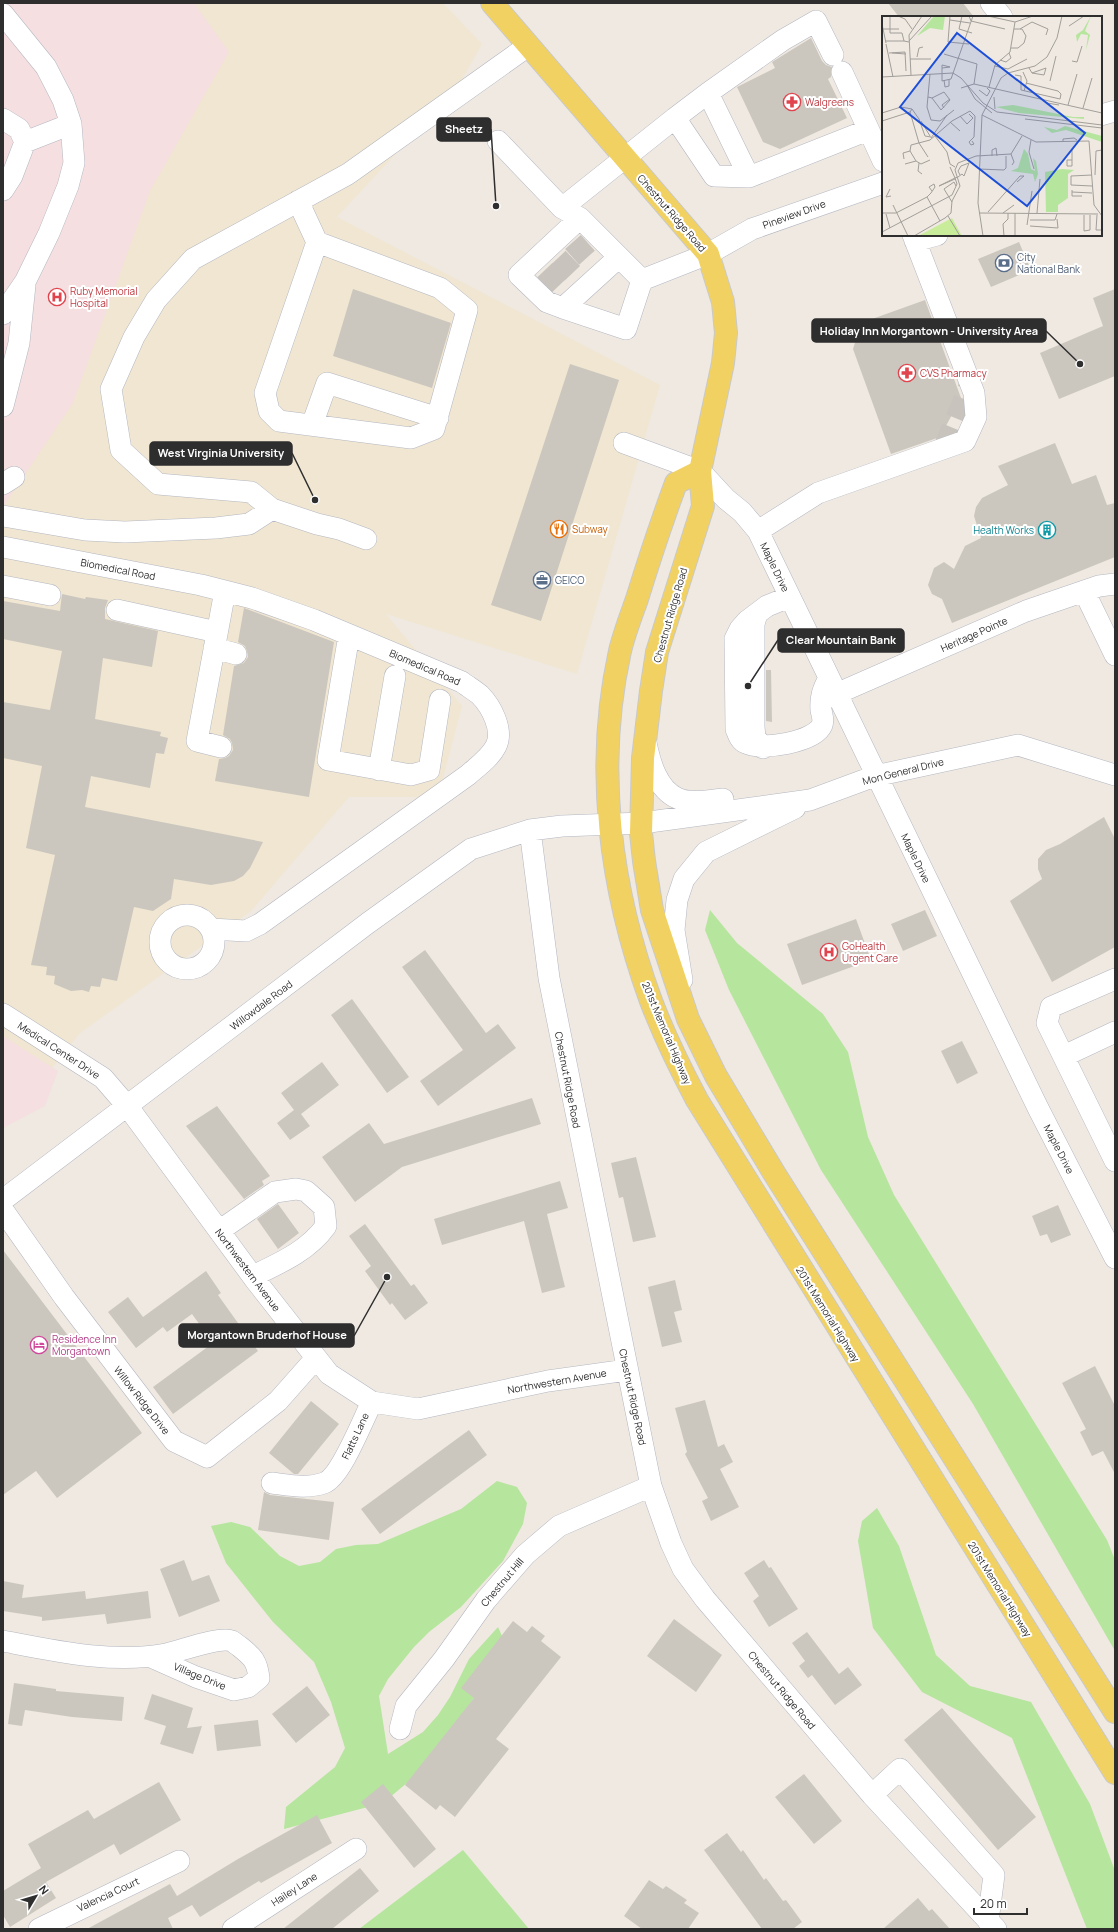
<svg xmlns="http://www.w3.org/2000/svg" width="1118" height="1932" font-family="Manrope,sans-serif">
<style>
.education{fill:#f0e6d1}
.medical{fill:#f5dfe0}
.green{fill:#b6e59e}
.building{fill:#cbc7bf}
.lines{fill:none;stroke-linecap:round;stroke-linejoin:round}
.minor-tunnel{stroke:#c8c4bd;stroke-width:21;stroke-dasharray:21 10;stroke-linecap:butt}
.minor-casing{stroke:#b4b7c1;stroke-width:22}
.major-casing{stroke:#c9c9c9;stroke-width:24}
.minor{stroke:#fff;stroke-width:21}
.major{stroke:#f2d163;stroke-width:22}
.labels{text-anchor:middle;dominant-baseline:central;stroke-width:4;stroke-linejoin:round;paint-order:stroke}
.health-label{font-size:10px;fill:#be3a42;stroke:#fff;text-anchor:start}
.street-label{font-size:10px;fill:#2e2e2e;stroke:#fff}
.service-label{font-size:10px;fill:#4e5e75;stroke:#fff;text-anchor:start}
.food-label{font-size:10px;fill:#c56008;stroke:#fff;text-anchor:start}
.culture-label{font-size:10px;fill:#0d838f;stroke:#fff;text-anchor:end}
.hotel-label{font-size:10px;fill:#b23c85;stroke:#fff;text-anchor:start}
.inset-road{fill:none;stroke:#a29e99;stroke-width:1}
.view{fill:#1d4ed8;fill-opacity:0.15;stroke:#1d4ed8;stroke-width:2}
.inset-edge{fill:none;stroke:#2e2e2e;stroke-width:2}
.leader{fill:none;stroke:#2e2e2e;stroke-width:1.5}
.callout-dot{fill:#2e2e2e;stroke:#fff;stroke-width:1.5}
.callout{fill:#2e2e2e;stroke:#2e2e2e;stroke-width:1.5}
.callout-label{font-size:11px;text-anchor:middle;font-weight:bold;fill:#fff}
</style>
<rect width="100%" height="100%" fill="#efe9e1"/>
<path class="education" d="M3,3H443L482,44L457,88L337,217L660,385L577,674L386,614L462,706L438,797H349L251,911L80,1033L3,1130Z"/>
<path class="medical" d="M3,3H194L229,52L150,191L73,403L3,507Z
M3,1036L58,1071L45,1106L3,1128Z"/>
<path class="green" d="M710,910L737,943L823,1014L848,1052L868,1137L894,1195L1107,1540L1115,1560V1651L973,1404L821,1170L729,990L705,930Z
M497,1481L517,1487L527,1503L523,1524L503,1561L461,1607L429,1632L414,1647L388,1679L379,1696L388,1754L423,1732L438,1715L450,1697L469,1659L498,1627L506,1645L485,1683L420,1772L383,1803L284,1829L286,1807L335,1767L345,1748L331,1702L314,1662L273,1622L226,1563L211,1526L231,1522L250,1527L280,1556L299,1566L320,1562L336,1549L356,1545L378,1544L461,1509Z
M877,1508L899,1546L936,1655L970,1686L1031,1702L1090,1804L1115,1871V1929H1087L1012,1738L922,1692L873,1628L858,1541L862,1521Z
M463,1850L529,1929H359Z"/>
<path class="building" d="M888,3H963L974,17H899Z
M811,38L822,61L826,65L832,67L831,77L828,79L847,118L780,149L763,142L737,87L775,68L772,62Z
M1019,242L1030,268L1018,272L1019,275L991,287L978,259Z
M353,289L451,323L432,388L333,356Z
M1115,289V376L1059,399L1040,353L1103,326L1093,298Z
M925,300L961,398L940,437L891,454L853,349L861,323Z
M570,364L619,380L541,621L491,605Z
M1055,443L1072,484L1096,475L1107,505L1115,503V557L952,623L942,599L932,594L928,585L934,568L944,562L954,569L965,546L981,538L974,516L976,507L982,498L1008,485L998,466Z
M62,594L85,599L86,597L108,600L105,608V619L158,631L152,667L103,658L95,719L161,732L160,736L168,738L164,754L156,753L150,788L91,776L85,807L263,842L250,868L243,876L234,881L211,885L174,879L171,899L153,911L134,907L117,981L102,978L100,987L91,986L89,992L82,990L71,991L54,984L55,976L46,975L47,967L31,965L55,855L26,848L42,766L3,758V702L50,710L62,651L3,639V601L60,611Z
M244,608L334,642L309,797L215,781L219,759L225,758L229,756L233,750L232,743L230,739L223,735L234,666L244,663L248,657L247,651L245,646L238,642Z
M766,670H771L772,722L766,721Z
M1104,817L1115,839V947L1052,982L1010,901L1042,879L1038,869V859L1046,850L1060,844Z
M925,910L937,936L903,951L891,924Z
M856,919L871,960L802,985L787,944Z
M425,950L486,1033L498,1024L516,1048L438,1106L420,1081L463,1050L402,967Z
M352,999L409,1077L387,1093L331,1015Z
M962,1041L978,1073L957,1084L941,1051Z
M322,1062L339,1085L301,1114L310,1126L290,1140L277,1123L294,1110L281,1093Z
M532,1098L541,1124L402,1167L355,1202L322,1157L369,1123L384,1144Z
M217,1106L270,1176L262,1181L264,1185L244,1199L186,1126Z
M636,1157L656,1237L633,1242L623,1197L619,1198L611,1163Z
M560,1181L568,1208L547,1214L565,1287L542,1293L524,1221L442,1245L434,1219Z
M278,1204L299,1233L278,1249L257,1219Z
M1058,1205L1071,1235L1051,1243L1047,1234L1040,1236L1032,1216Z
M365,1224L411,1286L414,1284L428,1303L405,1320L392,1303L390,1305L365,1271L371,1266L349,1236Z
M3,1250L142,1433L57,1498L36,1471L3,1495Z
M206,1271L221,1293L218,1295L258,1351L173,1414L153,1387L213,1343L192,1314L167,1332L163,1327L136,1348L108,1312L128,1297L143,1317Z
M675,1280L682,1310L674,1312L682,1342L662,1347L648,1287Z
M1095,1366L1115,1406V1474L1103,1451L1092,1456L1080,1432L1086,1429L1062,1383Z
M705,1400L718,1447L724,1444L733,1462L720,1469L739,1507L711,1521L702,1501L708,1498L685,1454L687,1452L675,1408Z
M311,1401L339,1424L298,1474H294L269,1453Z
M469,1430L487,1455L380,1534L361,1509Z
M264,1492L270,1495L334,1502L329,1540L258,1530Z
M184,1560L192,1581L209,1575L220,1601L179,1617L160,1569Z
M764,1560L769,1568L771,1567L798,1609L769,1627L753,1601L759,1596L744,1573Z
M3,1581L24,1585L22,1598L85,1591L86,1599L148,1591L151,1618L107,1624L105,1614L42,1621V1617L3,1611Z
M674,1619L722,1655L696,1692L647,1656Z
M513,1621L527,1632L532,1626L545,1636L541,1641L561,1657L496,1739L509,1749L455,1817L440,1805L436,1810L405,1785L474,1698L461,1688Z
M807,1632L839,1674L848,1667L862,1685L835,1705L812,1675L808,1678L799,1666L805,1661L792,1643Z
M14,1683L56,1689V1691L124,1697L122,1721L72,1717L25,1710L22,1726L8,1724Z
M307,1686L330,1715L296,1743L272,1714Z
M152,1694L193,1708L187,1728L202,1726L193,1754L160,1744L166,1726L144,1719Z
M942,1708L1036,1817L998,1850L904,1740Z
M258,1720L261,1746L217,1751L214,1725Z
M804,1774L842,1821L814,1844L775,1797Z
M159,1782L181,1820L120,1855L114,1844L46,1882L56,1898L10,1927L3,1915V1891L41,1868L28,1844L88,1810L94,1819Z
M383,1784L436,1849L414,1868L361,1802Z
M317,1815L332,1843L261,1883L259,1881L200,1917L192,1905L168,1918L173,1929H87L170,1884L177,1896L238,1859Z
M727,1833L741,1852L743,1850L764,1880L766,1878L783,1901L786,1900L802,1922L793,1929H762L704,1850Z
M360,1868L379,1891L332,1929H283Z
M649,1880L663,1889L666,1886L687,1900L684,1903L699,1913L688,1929H642L624,1916Z
M918,1898L929,1911L932,1909L950,1929H883Z"/>
<g class="lines">
<path class="minor-tunnel" d="M573,242L590,261
M558,258L575,276
M545,270L562,288
M944,447L970,384"/>
<defs>
<path id="minor" d="M991,3L1002,17
M3,14L46,67L63,100L71,124L74,163L68,186L49,233L25,282L3,314
M842,72L883,161
M708,93L783,40L816,21L833,55
M1101,115L1115,111
M675,118L562,208L580,218L642,280L708,254L752,229L883,183
M3,119L19,129L25,142L12,176L3,190
M498,141L562,208
M25,142L71,124
M749,177L708,93L675,118L714,176L749,177L868,130
M298,201L317,242L265,393L269,411L279,421L411,438L434,429L467,310L440,288L317,242
M580,218L519,275L547,302L563,308L619,257
M915,241L937,235
M563,308L626,329L642,280
M3,406L19,343L25,285
M312,425L327,383L438,418
M624,443L700,471L726,499L742,512L758,531L1038,1108L1115,1258
M3,484L14,477
M3,516L85,530L125,532L216,528L249,524L272,509
M758,531L818,493L965,441L976,417L974,393L913,235
M366,539L339,529L317,524L272,509L251,492L158,484L121,450L111,389L134,337L156,300L193,259L348,174L528,46
M3,547L201,585L252,598L314,620L462,682C467,686 474,690 480,695C491,706 504,730 496,746C490,758 478,766 468,775L260,924L246,931L211,929
M3,586L50,595
M1084,591L1115,655
M117,610L217,632
M756,617L754,624V727L755,737L763,748
M747,621L740,629L735,639L736,729C738,734 740,741 746,743C761,751 815,742 822,725C824,720 822,715 821,710C820,697 823,689 829,678
M744,634L747,621L767,606L789,597
M349,635L328,760L411,775L429,770L440,700
M214,648L236,654
M836,694L1026,611L1099,586L1115,584
M646,743C650,762 657,789 677,798C690,805 710,800 723,799
M221,747L197,741L225,591
M379,770L395,676
M530,830L549,978L651,1486L671,1543L683,1569L705,1599L872,1795L996,1929
M160 942a27 27 0 1 1 54 0a27 27 0 1 1-54 0Z
M1115,979L1051,1007L1047,1023L1115,1161
M682,980L674,930L677,900L684,879L706,852L795,808
M3,1014L103,1078L128,1107L256,1281L329,1374L372,1402L418,1409L548,1381L627,1370
M1064,1056L1115,1032
M3,1200L368,923L471,849L530,830L562,826L642,823L810,800L875,776L1018,745L1115,775
M3,1210L64,1297L174,1441L207,1457L278,1401L316,1358
M219,1231L275,1192L296,1189L306,1191L324,1207L326,1226C308,1251 280,1263 253,1276
M272,1483C289,1485 307,1489 324,1483C341,1477 363,1419 372,1402
M3,1641C55,1651 113,1664 166,1654C181,1651 219,1636 232,1641C234,1642 237,1645 239,1646C253,1657 257,1661 259,1678L248,1687L234,1690L196,1677L151,1657
M400,1729L406,1706L444,1659L486,1600L525,1555L559,1526L651,1486
M872,1795L900,1769L994,1875L988,1921
M39,1929L179,1861
M233,1929L356,1849"/>
<path id="major" d="M492,3L708,254L723,302L726,333L723,363L700,471L703,506L657,652L651,691L643,758L641,833L644,861L652,910L688,1019L716,1076L774,1173L1115,1712
M700,471L676,483C662,521 649,560 637,599C631,616 624,634 620,651C594,768 610,889 651,1001C664,1035 680,1068 697,1100L1115,1773"/>
</defs>
<use href="#minor" class="minor-casing"/>
<use href="#major" class="major-casing"/>
<use href="#minor" class="minor"/>
<use href="#major" class="major"/>
</g>
<defs>
<symbol id="pharmacy-ring" viewBox="-11 -11 22 22"><circle r="9.5" fill="#fff" stroke="#e0444e" stroke-width="1.5"/><path d="M-2-6h4v4h4v4h-4v4h-4v-4h-4v-4h4Z" fill="#e0444e"/></symbol>
<symbol id="bank-ring" viewBox="-11 -11 22 22"><circle r="9.5" fill="#fff" stroke="#5c6f8a" stroke-width="1.5"/><path d="M-6-4H6V4H-6ZM0-2.3a2.3 2.3 0 1 0 0 4.6a2.3 2.3 0 1 0 0-4.6Z" fill="#5c6f8a"/></symbol>
<symbol id="hospital-ring" viewBox="-11 -11 22 22"><circle r="9.5" fill="#fff" stroke="#e0444e" stroke-width="1.5"/><path d="M-5-5h3v3.5h4V-5h3V5h-3V1.5h-4V5h-3Z" fill="#e0444e"/></symbol>
<symbol id="restaurant-ring" viewBox="-11 -11 22 22"><circle r="9.5" fill="#fff" stroke="#e8710a" stroke-width="1.5"/><path d="M-5-6h1v4h1v-4h1v4h1v-4h1v5L-1.5 .5V6h-2V.5L-5-1ZM5-6V6H3V1.5H1.5Q1.5-4 5-6Z" fill="#e8710a"/></symbol>
<symbol id="building-ring" viewBox="-11 -11 22 22"><circle r="9.5" fill="#fff" stroke="#0f9aa8" stroke-width="1.5"/><path d="M-4-6H4V6H1V3H-1V6H-4ZM-2.5-4.3h1.7v1.8h-1.7ZM.8-4.3h1.7v1.8H.8ZM-2.5-1h1.7V.8h-1.7ZM.8-1h1.7V.8H.8Z" fill="#0f9aa8"/></symbol>
<symbol id="office-ring" viewBox="-11 -11 22 22"><circle r="9.5" fill="#fff" stroke="#5c6f8a" stroke-width="1.5"/><path d="M-6-3h4V-5.5h4V-3h4V5H-6ZM-1-4.5V-3h2v-1.5ZM-6 0V1H6V0Z" fill="#5c6f8a"/></symbol>
<symbol id="hotel-ring" viewBox="-11 -11 22 22"><circle r="9.5" fill="#fff" stroke="#d1479c" stroke-width="1.5"/><path d="M-6-4.5h1.5V1H6V5H4.5V3h-9V5H-6ZM-4 0a1.8 1.8 0 1 1 3.6 0ZM.5 0V-2.5h3Q6-2.5 6 0Z" fill="#d1479c"/></symbol>
</defs>
<g fill-rule="evenodd">
<use href="#pharmacy-ring" x="782" y="92" width="20" height="20"/>
<use href="#bank-ring" x="994" y="253" width="20" height="20"/>
<use href="#hospital-ring" x="47" y="287" width="20" height="20"/>
<use href="#pharmacy-ring" x="897" y="363" width="20" height="20"/>
<use href="#restaurant-ring" x="549" y="519" width="20" height="20"/>
<use href="#building-ring" x="1037" y="520" width="20" height="20"/>
<use href="#office-ring" x="532" y="570" width="20" height="20"/>
<use href="#hospital-ring" x="819" y="942" width="20" height="20"/>
<use href="#hotel-ring" x="29" y="1335" width="20" height="20"/>
</g>
<g class="labels">
<g class="health-label">
<text x="805" y="102">Walgreens</text>
<text x="70" y="291">Ruby Memorial<tspan x="70" dy="12">Hospital</tspan></text>
<text x="920" y="373">CVS Pharmacy</text>
<text x="842" y="946">GoHealth<tspan x="842" dy="12">Urgent Care</tspan></text>
</g>
<g class="street-label">
<text transform="translate(672 213) rotate(49)">Chestnut Ridge Road</text>
<text transform="translate(794 214) rotate(-20)">Pineview Drive</text>
<text transform="translate(775 567) rotate(64)">Maple Drive</text>
<text transform="translate(118 569) rotate(11)">Biomedical Road</text>
<text transform="translate(670 615) rotate(-74)">Chestnut Ridge Road</text>
<text transform="translate(974 634) rotate(-24)">Heritage Pointe</text>
<text transform="translate(425 667) rotate(23)">Biomedical Road</text>
<text transform="translate(903 771) rotate(-14)">Mon General Drive</text>
<text transform="translate(916 858) rotate(64)">Maple Drive</text>
<text transform="translate(261 1005) rotate(-37)">Willowdale Road</text>
<text transform="translate(667 1033) rotate(67)">201st Memorial Highway</text>
<text transform="translate(59 1050) rotate(33)">Medical Center Drive</text>
<text transform="translate(568 1080) rotate(79)">Chestnut Ridge Road</text>
<text transform="translate(1059 1149) rotate(63)">Maple Drive</text>
<text transform="translate(248 1270) rotate(53)">Northwestern Avenue</text>
<text transform="translate(828 1314) rotate(58)">201st Memorial Highway</text>
<text transform="translate(557 1381) rotate(-10)">Northwestern Avenue</text>
<text transform="translate(633 1397) rotate(78)">Chestnut Ridge Road</text>
<text transform="translate(142 1400) rotate(52)">Willow Ridge Drive</text>
<text transform="translate(355 1436) rotate(-65)">Flatts Lane</text>
<text transform="translate(502 1582) rotate(-50)">Chestnut Hill</text>
<text transform="translate(1000 1589) rotate(58)">201st Memorial Highway</text>
<text transform="translate(200 1676) rotate(22)">Village Drive</text>
<text transform="translate(782 1690) rotate(50)">Chestnut Ridge Road</text>
<text transform="translate(294 1889) rotate(-33)">Hailey Lane</text>
<text transform="translate(108 1894) rotate(-25)">Valencia Court</text>
</g>
<g class="service-label">
<text x="1017" y="257">City<tspan x="1017" dy="12">National Bank</tspan></text>
<text x="555" y="580">GEICO</text>
</g>
<g class="food-label">
<text x="572" y="529">Subway</text>
</g>
<g class="culture-label">
<text x="1034" y="530">Health Works</text>
</g>
<g class="hotel-label">
<text x="52" y="1339">Residence Inn<tspan x="52" dy="12">Morgantown</tspan></text>
</g>
</g>
<g transform="translate(882 16)">
<rect width="220" height="220" fill="#efe9e1"/>
<path d="M52,0H63L61,14L48,12L35,20ZM209,0L203,15L208,19L204,34L206,19L199,18L195,26L194,19L201,14ZM131,89L191,101H202V103L137,97L114,91ZM183,110L220,120V126L184,114L170,117L162,111L175,114ZM142,133L146,138L149,153L153,155L151,142L154,145L156,158L153,166L151,158L129,155L136,152ZM180,153L192,154L186,158V182L176,189V196H164L163,156Z" fill="#b6e59e"/>
<path d="M70,202L80,220H36Z" fill="#c9ec9a"/>
<path class="inset-road" d="M8,0V17H20L22,25L27,26M16,0L23,3L30,13M68,0L66,26L87,28M80,0L77,13L90,17M87,0L89,5L123,13M106,0L133,6L151,0M68,4L88,7M0,8L4,27M187,10L202,0M1,13H17M138,13L150,6L166,13L164,19M4,25H22M27,25L50,0M4,28L11,61M129,32H136L142,27L144,20L140,13H132M7,37L23,36L24,55M10,37L24,38M62,38L95,48L92,68M35,41L37,32L41,31M28,43H49M118,44L124,46L129,42L127,37M190,45L195,46L200,30M60,49L68,51L60,52ZM113,50L126,53L145,43M60,52V65L69,63L91,0M147,52L150,57L162,59L164,52L150,57M141,56L145,65L142,75M48,58L45,91L49,104L58,105L72,94M29,59L27,19L40,0M133,59L139,60V74L178,83L179,78L176,75L144,67M0,61L71,57L79,62L101,87L115,96L220,109M62,64L63,71L67,70V63M168,65L174,40M85,69L93,83L110,97M107,71L113,49L128,36L133,6M79,72L92,68L220,97M97,74L105,80L108,75L105,72M46,81L50,82L59,94L68,84L62,76L50,82M112,81L113,93M165,87L177,89M186,89L195,58M62,92L60,89L68,83M201,92L210,62M30,93L28,96L37,127L46,141M0,97L19,91L30,93L37,103L43,120L49,121M100,99L154,126L207,125L212,189L220,200M78,100L85,108L91,102L87,98M143,103L220,112M0,105L28,96M39,105L48,120M68,106L78,115M53,120L65,136L68,148L73,151M49,122L65,99M149,124L147,136L152,153M181,126V123L192,122L195,124M190,134V150H185V144H190M129,138L132,146L130,149M110,140V134L114,132L115,140M22,143L21,137L28,135M34,145L39,148L48,144M37,147L36,155L40,158M23,148L34,145L28,135L29,129L48,124L70,105L88,95L93,100L92,121L87,126L89,129L92,128L90,125M68,151L73,162L57,170L73,163M97,153L122,154L124,152V140M210,159L189,160V169L210,170M213,159L214,135L220,134M8,173L4,181L9,180M190,174V180H200M190,176L210,177M45,181L49,177L53,171L52,168L47,171L50,175M70,186L62,173L72,166L74,170M11,189L26,220M106,196L138,160H142L135,166M0,197H14L45,181L58,205M97,197L216,198M121,197L132,189M155,197L158,163M4,198L8,212M202,199V215L208,214V199M215,199L214,214H220M66,200L78,220M148,204H173L175,198M145,209L150,175M148,210L176,212L175,203M0,216L70,179L75,168L73,162L76,161L80,158L82,160L87,147L79,150L76,155L78,159M32,220L63,202L69,197L70,185L78,170L73,154L76,147L94,140L129,138L140,120M101,220L96,187L100,99L119,62L126,57L153,50L165,41L175,22L180,0M122,220L121,208L126,203V197M133,220V197"/>
<path class="view" d="M75,17L203,117L145,190L18,91Z"/>
<rect width="220" height="220" class="inset-edge"/>
</g>
<path class="leader" d="M496 206L491 129M1080 364L1046 331M315 500L292 453M748 686L778 640M387 1277L354 1336"/>
<g class="callout-dot">
<circle cx="496" cy="206" r="4"/>
<circle cx="1080" cy="364" r="4"/>
<circle cx="315" cy="500" r="4"/>
<circle cx="748" cy="686" r="4"/>
<circle cx="387" cy="1277" r="4"/>
</g>
<g class="callout">
<rect x="437" y="118" width="54" height="23" rx="4"/>
<rect x="812" y="319" width="234" height="23" rx="4"/>
<rect x="150" y="442" width="142" height="23" rx="4"/>
<rect x="778" y="629" width="126" height="23" rx="4"/>
<rect x="179" y="1324" width="175" height="23" rx="4"/>
</g>
<g class="callout-label">
<text x="464" y="133">Sheetz</text>
<text x="929" y="335">Holiday Inn Morgantown - University Area</text>
<text x="221" y="457">West Virginia University</text>
<text x="841" y="644">Clear Mountain Bank</text>
<text x="267" y="1339">Morgantown Bruderhof House</text>
</g>
<rect width="1118" height="1932" fill="none" stroke="#2e2e2e" stroke-width="8"/>
<g transform="translate(36 1896) rotate(52)" stroke="#ffffff" stroke-width="3" paint-order="stroke">
<path d="M0-3L7 15L0 10L-7 15Z" fill="#2e2e2e"/>
<text y="-6" font-size="11" font-weight="bold" text-anchor="middle" fill="#2e2e2e">N</text>
</g>
<path d="M974 1908v6h53v-6" fill="none" stroke="#2e2e2e" stroke-width="2"/>
<text x="980" y="1908" font-size="12" fill="#2e2e2e" stroke="#ffffff" stroke-width="3" paint-order="stroke">20 m</text>
</svg>
